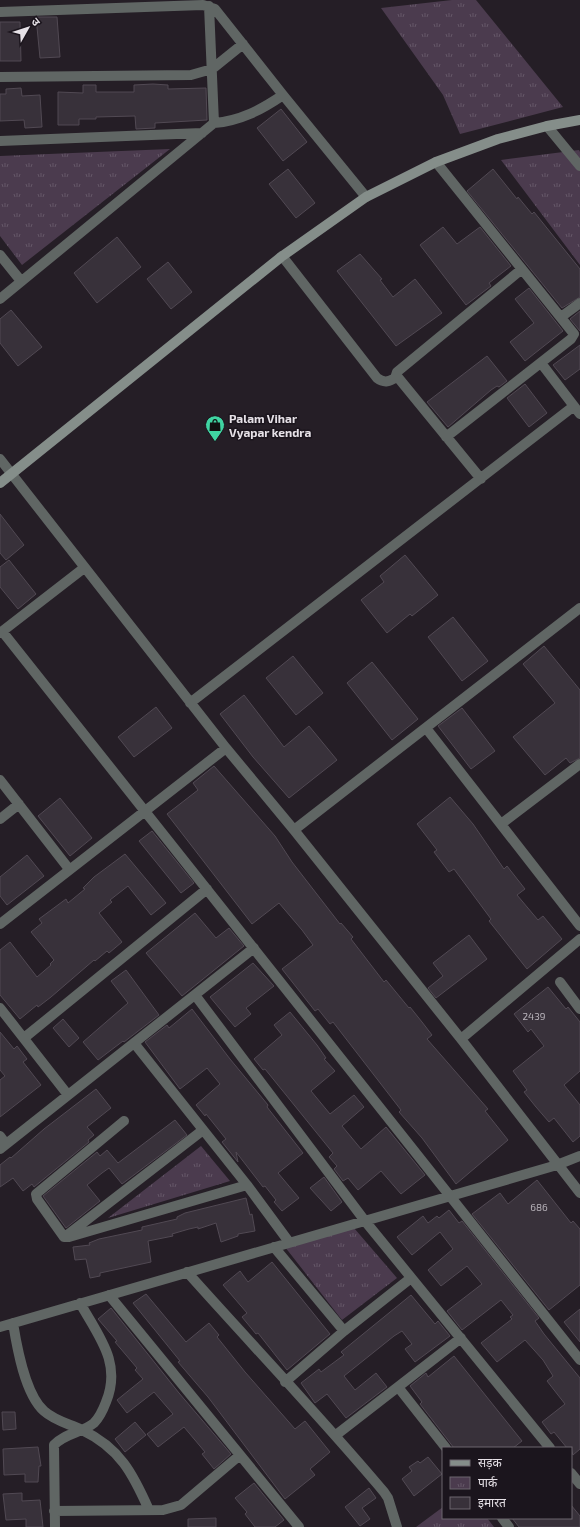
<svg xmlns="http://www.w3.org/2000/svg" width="580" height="1527" font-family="'Exo 2','Noto Sans Devanagari',sans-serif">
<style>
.park{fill:url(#park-tufts)}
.building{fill:#38313a;stroke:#514953}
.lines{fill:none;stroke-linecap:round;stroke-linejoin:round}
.street{stroke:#606664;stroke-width:10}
.secondary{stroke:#858e8a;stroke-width:10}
.labels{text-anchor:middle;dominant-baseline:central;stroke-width:3;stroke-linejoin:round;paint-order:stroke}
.number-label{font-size:10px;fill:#bab5bc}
.poi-label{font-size:12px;font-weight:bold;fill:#e6e1e7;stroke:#1b151d;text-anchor:start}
</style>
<defs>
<pattern id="park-tufts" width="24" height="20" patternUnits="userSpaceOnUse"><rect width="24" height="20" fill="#4b3b4e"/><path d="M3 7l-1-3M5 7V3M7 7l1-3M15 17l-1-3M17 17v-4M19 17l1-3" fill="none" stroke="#655768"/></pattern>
</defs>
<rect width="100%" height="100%" fill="#251e26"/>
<path class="park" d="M452,0H476L563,107L460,134L443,95L381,8Z
M170,149L22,265L0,236V156Z
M579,150L580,152V265L501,160Z
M201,1146L230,1181L108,1218Z
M354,1228L397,1278L342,1320L285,1247Z
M443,1507V1518H487L494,1527H416Z"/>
<path class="building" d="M36,17H57L60,57L40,58Z
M0,22H20L21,61H0Z
M153,84L168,85V89L206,88L207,120L155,123V128L136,129L135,116L96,117V119H79V125H58V92L83,93V85H96V92H134V85Z
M21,88L22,96L40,95L42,127L25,128L24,120L0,121V94H6V89Z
M281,109L307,142L283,161L257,128Z
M288,169L315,203L296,218L269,184Z
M493,169L517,199L518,197L532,214L534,212L580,269V297L562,308L467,191Z
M443,227L457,244L480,227L511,266L489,283L491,286L466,305L420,245Z
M117,237L141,267L97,303L74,273Z
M360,254L382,279L380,280L393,297L415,279L442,313L396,346L337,271Z
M168,262L192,292L171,309L147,279Z
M529,288L563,331L525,361L510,342L534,323L515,299Z
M11,310L42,347L18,366L0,343V319Z
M580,311V331L570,319Z
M580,345V369L565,380L553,365Z
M487,356L507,381L499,387L497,386L491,390L448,427L427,402Z
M525,384L547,413L529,427L507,398Z
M0,514L24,545L6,560L0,553Z
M405,555L438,595L412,616L410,614L387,633L361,600L384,582L380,576Z
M9,560L36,594L18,609L0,587V567Z
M453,617L488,661L462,681L428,637Z
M544,646L580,690V758L570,763L566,758L545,775L513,737L555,703L523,664Z
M293,656L323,693L296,715L266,678Z
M372,662L418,719L392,740L347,683Z
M244,695L284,747L309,726L337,760L289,798L253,757L220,714Z
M156,707L172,728L134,757L118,737Z
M462,708L495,751L471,769L438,726Z
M214,766L275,836L292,862L340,924L341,923L353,937L351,939L384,982L386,980L409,1008L410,1007L422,1022L432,1035L427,1039L488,1109L485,1111L508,1140L456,1184L422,1138L399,1112L401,1110L333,1022L330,1024L318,1009L315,1011L282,969L313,945L302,930L279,903L252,924L167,814L198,790L193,783Z
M450,797L473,824L504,869L507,866L525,889L517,895L538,920L543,916L562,939L527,969L489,921L491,919L454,869L449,872L434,852L437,850L417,824Z
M60,798L92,838L70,856L38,816Z
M152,831L194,883L181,893L139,841Z
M125,854L166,903L151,915L128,886L110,900L112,902L99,913L122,942L109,953L107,951L95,961L94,960L51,997L38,1007L37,1005L20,1019L0,995V950L10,942L37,977L51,965L50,964L54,960L31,932L42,923L39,919L66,899L68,903L85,889L83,888L94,877Z
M27,855L44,876L7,905L0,896V877Z
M195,913L216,938L229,928L244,946L182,996L146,953Z
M469,935L487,959L436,998L428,988L443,976L433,963Z
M253,963L274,986L246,1008L251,1014L235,1027L210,997Z
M126,970L159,1015L124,1042L123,1041L98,1060L83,1042L128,1003L111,981Z
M548,987L566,1009L568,1007L580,1022V1071L564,1085L580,1105V1136L573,1142L554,1118L549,1122L536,1107L524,1092L527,1090L513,1071L544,1046L531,1029L528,1032L514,1014Z
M192,1009L230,1059L268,1105L267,1107L303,1153L278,1173L299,1198L282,1211L274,1202L276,1200L265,1186L263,1187L236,1152L238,1162L222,1142L226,1139L206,1114L205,1116L196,1105L220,1084L207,1068L180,1089L145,1042L167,1025L169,1028Z
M290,1012L317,1045L326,1058L324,1059L335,1071L311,1091L330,1114L354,1095L364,1107L342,1126L361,1149L386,1127L425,1175L401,1194L381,1171L358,1190L348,1178L343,1181L334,1169L337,1166L329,1157L333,1153L265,1069L263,1070L254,1059L282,1035L274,1025Z
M63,1019L79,1038L69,1047L53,1028Z
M0,1032L14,1049L17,1046L27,1059L23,1062L41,1085L0,1117V1080L5,1076L0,1070Z
M96,1089L111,1108L87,1127L94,1135L88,1140L89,1142L34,1187L32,1184L23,1191L13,1178L0,1187V1165L10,1157L11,1158L44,1129Z
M175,1120L187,1135L122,1184L109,1168L102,1173L87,1185L100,1201L66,1228L43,1196L97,1152L100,1156L107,1150L118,1163Z
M324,1177L342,1202L331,1211L310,1188Z
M537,1180L571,1223L573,1221L580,1229V1285L549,1310L472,1214L500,1193L508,1204Z
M246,1198L250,1215L252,1214L255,1231L238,1234V1236L221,1242L216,1223L198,1229V1227L189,1229L172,1234L173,1236L148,1241L151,1262L100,1273V1276L90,1278L86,1259L75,1260L73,1247L90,1245L89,1243L99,1239L142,1230V1227L177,1219V1217L185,1213Z
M449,1210L459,1223L462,1221L539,1318L535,1321L544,1334L580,1378V1449L573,1455L571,1448H567L554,1432L551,1434L542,1422L565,1404L547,1381L553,1376L543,1360L525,1340L497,1362L481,1343L512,1319L510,1317L513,1315L501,1300L462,1330L447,1311L482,1284L467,1266L441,1286L428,1270L453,1249L440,1232L412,1255L397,1237L423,1216L428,1223L437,1216L439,1218Z
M272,1262L330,1334L287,1370L258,1333L256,1334L242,1317L247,1313L223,1285L240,1271L248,1282Z
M146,1294L186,1342L209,1323L219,1335L217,1337L245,1372L295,1429L305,1421L330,1452L310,1469L315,1475L285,1499L208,1397L178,1362L180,1361L133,1303Z
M411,1295L435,1324L438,1321L450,1336L415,1362L405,1349L412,1344L402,1331L394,1336L344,1376L355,1390L376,1373L387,1387L346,1418L327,1394L315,1403L301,1383L319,1369L321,1372L344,1355L341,1352Z
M111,1308L179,1393L231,1454L214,1469L202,1454L205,1452L184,1427L158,1447L147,1434L173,1414L154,1392L127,1413L117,1400L143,1379L135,1370L137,1368L115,1342L117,1341L98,1319Z
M580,1309V1342L564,1322Z
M454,1356L522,1441L513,1448H454L420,1404L422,1402L410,1386L426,1373L428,1377Z
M2,1412H15L16,1429L3,1430Z
M135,1422L146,1435L125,1452L115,1439Z
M38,1447L41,1466H39L38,1482H25V1474L4,1475L3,1449Z
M428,1457L442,1474L414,1496L402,1479L412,1471L409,1467L418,1461L420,1463Z
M254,1483L284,1520L275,1527H255L245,1514L247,1512L235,1498Z
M369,1488L376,1498L362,1508L370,1519L360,1526L345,1507Z
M22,1493V1501L40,1500L43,1527H26V1519L6,1520L3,1494Z
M571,1505L580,1516V1527H519L512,1518H571Z
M216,1518V1527H188V1519Z"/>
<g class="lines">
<path class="street" d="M209,6L214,123
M0,12L203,5L215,9L283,95L366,197
M0,77L191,75L212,69L243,44
M547,126L580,166
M0,141L202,133
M436,162L574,334L571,339L446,437
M0,255L21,281
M282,256L377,378C385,384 390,381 397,377
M0,299L214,123C240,121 261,110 283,95
M561,317L580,303
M541,363L580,414
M0,459L226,748L294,830L461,1039L580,1193
M481,479L396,375L397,372L522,269
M2,631L580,1360
M0,633L84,568
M190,703L574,406
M426,728L580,926
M0,780L69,869
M0,819L19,804
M501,824L580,764
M294,830L580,608
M0,924L226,748
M560,982L580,1009
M195,995L365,1221L550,1448
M0,1008L68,1095
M24,1038L207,889
M461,1039L580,939
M134,1043L247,1185L289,1242
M124,1121L36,1194L37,1199L64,1237H69L247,1185
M0,1136L6,1144
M0,1149L254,948
M66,1236L203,1130
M274,1247L344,1331
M187,1272C253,1346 321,1417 384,1492L388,1498L397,1527
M109,1295L299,1527
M13,1323C17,1348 25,1394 44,1411C55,1421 70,1424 82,1430C120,1448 133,1474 149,1510
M0,1327L557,1165L580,1156
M285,1382L344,1331L411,1278
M398,1387L446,1448
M336,1435L461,1338
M571,1473L580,1484
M54,1511L163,1510L181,1505L240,1455
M502,1518L509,1527
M55,1527L54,1445C65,1433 82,1433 94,1423C100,1417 103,1410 106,1402C122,1363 99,1337 80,1303"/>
<path class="secondary" d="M0,483L281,257L366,197L436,162L498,139L547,126L580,120"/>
</g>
<defs>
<symbol id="shop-pin" viewBox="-11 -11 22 30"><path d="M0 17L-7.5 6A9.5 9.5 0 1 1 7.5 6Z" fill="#40d4a2" stroke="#1b151d"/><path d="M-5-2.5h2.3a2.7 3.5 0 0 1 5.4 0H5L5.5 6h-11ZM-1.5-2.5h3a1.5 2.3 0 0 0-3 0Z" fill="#111"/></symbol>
</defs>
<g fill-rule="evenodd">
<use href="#shop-pin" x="204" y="414" width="22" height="30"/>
</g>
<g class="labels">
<g class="number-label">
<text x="534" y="1016">2439</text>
<text x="539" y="1207">686</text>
</g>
<g class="poi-label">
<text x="229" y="418">Palam Vihar<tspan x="229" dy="14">Vyapar kendra</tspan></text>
</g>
</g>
<rect x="442" y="1447" width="130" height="72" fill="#1b151d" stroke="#6c676e"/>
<rect x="450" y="1460" width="20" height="6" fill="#858e8a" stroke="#6c676e"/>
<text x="478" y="1467" font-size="12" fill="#e6e1e7">सड़क</text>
<rect x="450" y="1477" width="20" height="12" fill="url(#park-tufts)" stroke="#6c676e"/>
<text x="478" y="1487" font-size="12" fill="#e6e1e7">पार्क</text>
<rect x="450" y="1497" width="20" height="12" fill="#38313a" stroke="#6c676e"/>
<text x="478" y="1507" font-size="12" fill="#e6e1e7">इमारत</text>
<g transform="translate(28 28) rotate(51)" stroke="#1b151d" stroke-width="3" paint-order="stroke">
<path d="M0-3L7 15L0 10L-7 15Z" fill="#e6e1e7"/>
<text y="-6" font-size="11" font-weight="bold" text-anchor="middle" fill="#e6e1e7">उ</text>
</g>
</svg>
